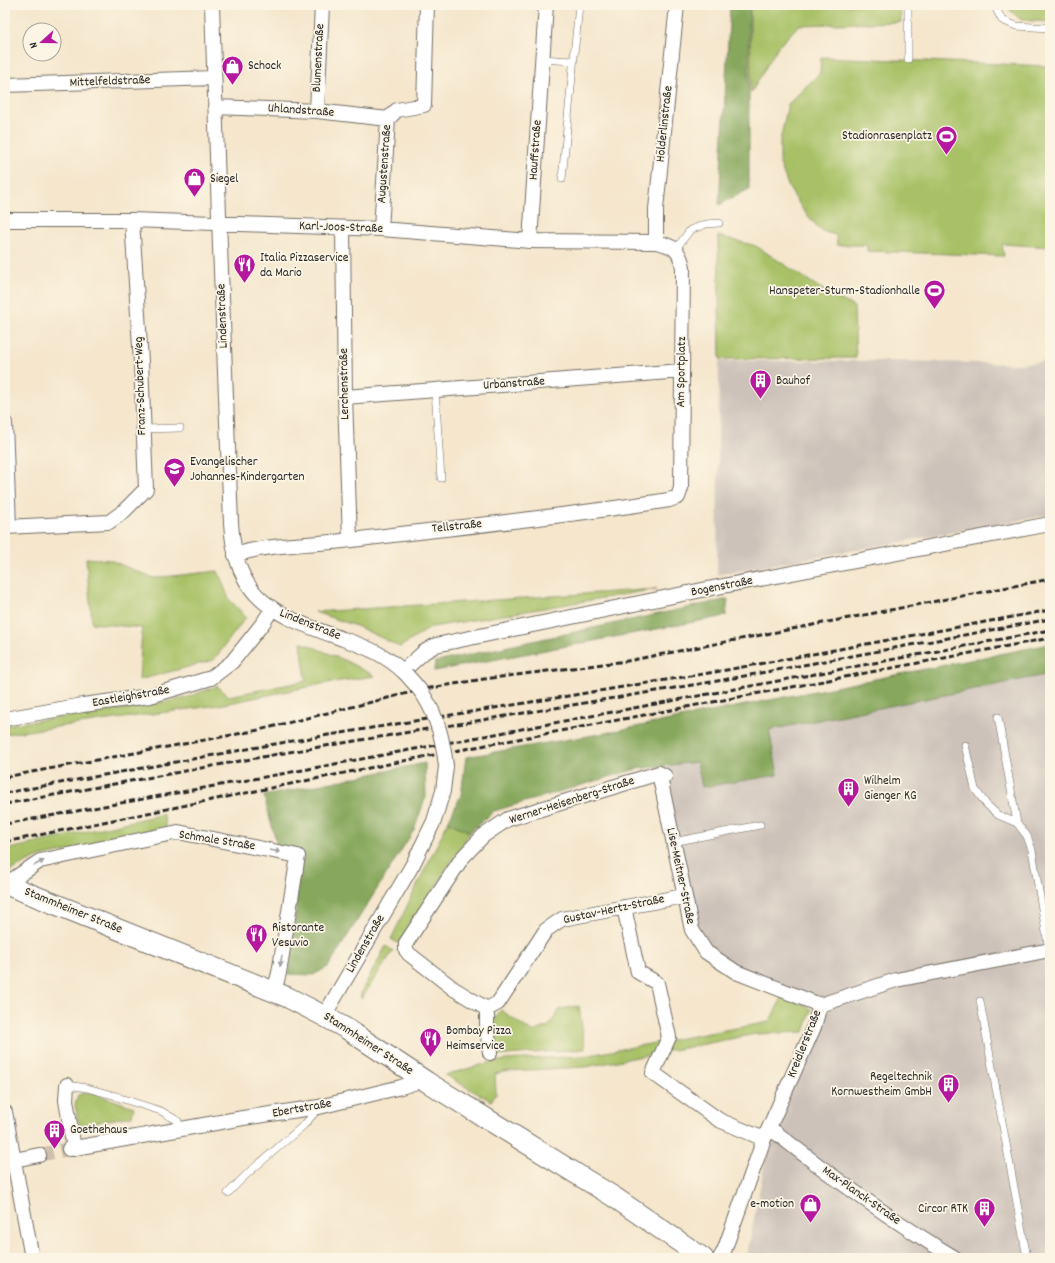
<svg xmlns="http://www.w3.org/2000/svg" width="1055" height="1263" font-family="Dekko,sans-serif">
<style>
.industrial{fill:#cdc2b9}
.green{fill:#a8c166;stroke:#6a7648}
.forest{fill:#86a75b;stroke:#586943}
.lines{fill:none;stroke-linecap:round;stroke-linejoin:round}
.street-tunnel{stroke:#cdc1ac;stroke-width:14;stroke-dasharray:14 7;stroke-linecap:butt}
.lane-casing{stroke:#726c63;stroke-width:8}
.street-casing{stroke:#726c63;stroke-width:16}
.secondary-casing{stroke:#726c63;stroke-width:22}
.lane{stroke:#fff;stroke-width:7}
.street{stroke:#fff;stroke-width:14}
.secondary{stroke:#fff;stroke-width:20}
.rail{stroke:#2b2b2b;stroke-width:3;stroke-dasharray:6 3;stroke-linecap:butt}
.street-bridge-casing{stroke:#726c63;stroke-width:16;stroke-linecap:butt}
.street-bridge{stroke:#fff;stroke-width:14}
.oneway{fill:#a0a0a0}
.labels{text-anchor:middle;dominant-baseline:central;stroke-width:3.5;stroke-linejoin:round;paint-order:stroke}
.street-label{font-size:13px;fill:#2b2b2b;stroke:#fcf5e5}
.poi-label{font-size:13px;fill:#2b2b2b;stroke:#fcf5e5;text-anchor:start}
</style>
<rect width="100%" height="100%" fill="#fcf5e5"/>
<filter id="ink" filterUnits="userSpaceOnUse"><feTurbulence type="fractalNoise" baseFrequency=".025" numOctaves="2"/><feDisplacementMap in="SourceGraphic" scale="8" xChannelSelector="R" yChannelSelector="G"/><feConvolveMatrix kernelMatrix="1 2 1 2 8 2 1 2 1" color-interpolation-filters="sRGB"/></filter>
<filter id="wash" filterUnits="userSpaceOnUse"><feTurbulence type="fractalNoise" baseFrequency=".012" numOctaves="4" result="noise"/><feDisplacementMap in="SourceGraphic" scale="16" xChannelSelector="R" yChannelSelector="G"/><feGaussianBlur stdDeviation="0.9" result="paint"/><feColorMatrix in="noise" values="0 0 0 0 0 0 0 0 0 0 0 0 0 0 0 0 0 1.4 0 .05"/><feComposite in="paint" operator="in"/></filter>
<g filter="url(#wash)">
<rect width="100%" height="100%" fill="#f5e6cc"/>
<path class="industrial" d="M719,361H899L1018,364L1050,361V515L717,575Z
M1050,672V1258H750L747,1256L771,1129L820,1005L736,972L692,930L659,773L662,741Z"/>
<path class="green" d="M750,5H900L901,22L799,25L777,48L751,93Z
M1005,5H1050V22L1021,20Z
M821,57L1050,66V247L1002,244L1004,256L867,251V245H837L836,235L821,231L803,210L789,188L780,164V141L788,104L820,73Z
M718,236L756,246L820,288L854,307L856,358L720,359Z
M86,558L110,560L153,578L218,571L229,599L246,617L214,660L139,680L142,628L92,623Z
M657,589L432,627L400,647L359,627L315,612Z
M301,642L342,659L375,676L327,683L219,705L5,734V725L144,706L185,698L217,686L229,696L306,681Z
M163,814L167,831L39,857L5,873V850Z
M448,822L470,832L399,944L391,939Z
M386,946L393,951L361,999V992Z
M783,996L812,1009L804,1032L756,1034L586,1067L509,1071L495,1074L496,1094L491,1101L445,1075L488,1063L506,1060L584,1056L769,1022Z
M579,1006L585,1049L494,1056L490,1025L501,1010L532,1032L549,1026L560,1009Z
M89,1092L134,1107L132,1116L79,1125L75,1105L78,1095Z"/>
<path class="forest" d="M730,5H749V189L719,205Z
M728,599L726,616L434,671L435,662Z
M1050,644V674L769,730L778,775L702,787L697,762L636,769L494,811L470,832L448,822L461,795L466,757L605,733Z
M425,763L426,796L414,830L328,967L313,975L289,974L301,856L277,846L264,796Z"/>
</g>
<g filter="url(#ink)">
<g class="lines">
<path class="street-tunnel" d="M39,1155L69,1149"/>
<defs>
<path id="lane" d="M908,5V59
M994,5L1002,20L1016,26L1050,28
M542,59L572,61
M562,179L579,5
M676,249L690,230L706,224L719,223
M435,390L441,478
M143,429L180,428
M998,717L1017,823
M965,745L975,789L986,804L998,815L1017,823L1027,836L1032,850L1049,950
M673,842L760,825
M980,1001L1027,1258
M67,1085L87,1088L116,1096L120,1098L161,1111L178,1121L180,1129
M228,1193L247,1174L304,1125L318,1109"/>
<path id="street" d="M212,5L220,246L231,523C236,603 276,615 343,639C367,647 388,656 406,674
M5,85L214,78
M215,107L317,111L388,119
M317,111L322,5
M5,220H132L381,229L530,241L656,242C674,246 679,249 683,267L681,488L678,497L669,500C563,517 457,527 352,540C313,545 272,543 235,555
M343,228L345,397L350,540
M381,229L388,119L397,110L424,105L427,5
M530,241L546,5
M656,242V209L677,5
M345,397L682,371
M5,423L9,526
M5,527L109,522L123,512L146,489L141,362L132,220
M403,671L424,652L436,645L707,589L1050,524
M5,719L83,705L150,696L211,678L232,662L263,623L272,609
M665,776L659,773L692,930L706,952L736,972L820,1005
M6,884L40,861L178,832L298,856L279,973L274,992
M624,907L638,972L657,983L669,1037L653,1073L719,1120L764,1139
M487,1009L454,989L409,954L406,950V943L462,858L483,836L508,819L659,773
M324,1016L413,864L434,821L443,791L446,766
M490,1053L487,1026V1009L498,1003L546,930L562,919L684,896
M67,1085L66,1100L74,1149
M5,1112L32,1258
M770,1128C829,1175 891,1220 955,1258
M69,1149L243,1118L319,1107L401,1087L423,1080
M14,1160L39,1155
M720,1258L724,1251L764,1139L814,1027L820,1005L896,980L1050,950"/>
<path id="secondary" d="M5,884L287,997L324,1016L347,1029L427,1082L614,1197L703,1258"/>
</defs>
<use href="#lane" class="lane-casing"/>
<use href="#street" class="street-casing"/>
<use href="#secondary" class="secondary-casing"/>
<use href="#lane" class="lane"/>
<use href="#street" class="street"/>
<use href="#secondary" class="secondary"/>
<path class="rail" d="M5,777L259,730L424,689L484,679L627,661L1050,579
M5,793L286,742L721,671L1050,610
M5,804L289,752L723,680L1050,619
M5,824L303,770L1050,630
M5,842L423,757L1050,638"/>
<defs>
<path id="street-bridge" d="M406,674C412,681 419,688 424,696C438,718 443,741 446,766"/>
</defs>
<use href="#street-bridge" class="street-bridge-casing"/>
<use href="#street-bridge" class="street-bridge"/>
</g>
<defs><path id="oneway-solid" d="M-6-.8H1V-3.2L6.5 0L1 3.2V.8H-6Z"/></defs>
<g class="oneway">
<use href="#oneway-solid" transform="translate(275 851) rotate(11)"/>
<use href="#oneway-solid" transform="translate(39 863) rotate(-27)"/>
<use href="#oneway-solid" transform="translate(281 961) rotate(100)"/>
</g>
</g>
<defs>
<symbol id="shop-pin" viewBox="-11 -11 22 30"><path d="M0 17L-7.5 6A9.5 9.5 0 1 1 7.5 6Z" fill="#b5179e" stroke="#fcf5e5"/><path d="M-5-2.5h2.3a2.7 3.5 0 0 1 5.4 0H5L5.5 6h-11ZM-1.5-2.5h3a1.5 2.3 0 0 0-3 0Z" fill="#fff"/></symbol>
<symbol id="stadium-pin" viewBox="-11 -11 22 30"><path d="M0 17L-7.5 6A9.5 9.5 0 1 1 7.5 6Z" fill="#b5179e" stroke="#fcf5e5"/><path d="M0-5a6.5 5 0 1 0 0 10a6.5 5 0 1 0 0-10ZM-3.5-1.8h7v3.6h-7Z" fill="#fff"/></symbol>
<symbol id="restaurant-pin" viewBox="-11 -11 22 30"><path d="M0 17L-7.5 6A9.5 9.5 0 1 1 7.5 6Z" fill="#b5179e" stroke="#fcf5e5"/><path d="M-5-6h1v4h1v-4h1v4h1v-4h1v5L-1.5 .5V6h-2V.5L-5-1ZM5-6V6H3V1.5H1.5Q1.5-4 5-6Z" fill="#fff"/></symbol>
<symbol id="building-pin" viewBox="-11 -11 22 30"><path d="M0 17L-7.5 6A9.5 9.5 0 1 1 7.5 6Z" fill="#b5179e" stroke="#fcf5e5"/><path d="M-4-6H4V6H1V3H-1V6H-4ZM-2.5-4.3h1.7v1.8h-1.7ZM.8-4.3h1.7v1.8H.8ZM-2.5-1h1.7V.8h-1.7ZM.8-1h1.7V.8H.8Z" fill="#fff"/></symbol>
<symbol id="school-pin" viewBox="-11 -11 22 30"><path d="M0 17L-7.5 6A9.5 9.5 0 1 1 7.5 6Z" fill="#b5179e" stroke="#fcf5e5"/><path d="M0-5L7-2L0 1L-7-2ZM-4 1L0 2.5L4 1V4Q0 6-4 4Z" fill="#fff"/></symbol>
</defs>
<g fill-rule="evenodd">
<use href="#shop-pin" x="220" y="54" width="25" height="34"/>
<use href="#stadium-pin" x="934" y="124" width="25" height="34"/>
<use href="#shop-pin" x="182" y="166" width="25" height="34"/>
<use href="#restaurant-pin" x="232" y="252" width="25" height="34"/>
<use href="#stadium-pin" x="922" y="278" width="25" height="34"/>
<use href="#building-pin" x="748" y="368" width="25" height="34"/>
<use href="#school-pin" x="162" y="456" width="25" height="34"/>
<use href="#building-pin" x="836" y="776" width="25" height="34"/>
<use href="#restaurant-pin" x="244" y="922" width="25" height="34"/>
<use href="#restaurant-pin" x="418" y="1026" width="25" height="34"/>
<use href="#building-pin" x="936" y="1072" width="25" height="34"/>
<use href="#building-pin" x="42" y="1118" width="25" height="34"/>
<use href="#shop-pin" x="798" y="1192" width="25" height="34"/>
<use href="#building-pin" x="972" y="1196" width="25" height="34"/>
</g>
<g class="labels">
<g class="street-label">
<text transform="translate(319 58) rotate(-87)">Blumenstraße</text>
<text transform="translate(110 82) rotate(-2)">Mittelfeldstraße</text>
<text transform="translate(301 111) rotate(4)">Uhlandstraße</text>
<text transform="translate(665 124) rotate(-84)">Hölderlinstraße</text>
<text transform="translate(536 150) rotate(-86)">Hauffstraße</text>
<text transform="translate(385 164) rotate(-86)">Augustenstraße</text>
<text transform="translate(341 228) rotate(2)">Karl-Joos-Straße</text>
<text transform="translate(223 316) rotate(-92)">Lindenstraße</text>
<text transform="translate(682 372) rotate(-89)">Am Sportplatz</text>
<text transform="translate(345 384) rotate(-91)">Lerchenstraße</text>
<text transform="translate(514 384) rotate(-4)">Urbanstraße</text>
<text transform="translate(141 386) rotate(-92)">Franz-Schubert-Weg</text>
<text transform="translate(457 527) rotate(-6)">Tellstraße</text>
<text transform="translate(722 587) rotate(-11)">Bogenstraße</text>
<text transform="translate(310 625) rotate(22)">Lindenstraße</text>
<text transform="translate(131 697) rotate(-10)">Eastleighstraße</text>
<text transform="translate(572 801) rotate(-18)">Werner-Heisenberg-Straße</text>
<text transform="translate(217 841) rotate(9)">Schmale Straße</text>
<text transform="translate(680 876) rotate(78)">Lise-Meitner-Straße</text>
<text transform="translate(614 910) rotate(-12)">Gustav-Hertz-Straße</text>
<text transform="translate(73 911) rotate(22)">Stammheimer Straße</text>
<text transform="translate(366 944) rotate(-60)">Lindenstraße</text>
<text transform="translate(368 1044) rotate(33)">Stammheimer Straße</text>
<text transform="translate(805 1044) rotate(-68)">Kreidlerstraße</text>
<text transform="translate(302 1109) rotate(-10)">Ebertstraße</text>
<text transform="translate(861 1196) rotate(35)">Max-Planck-Straße</text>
</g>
<g class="poi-label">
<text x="248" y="66">Schock</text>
<text x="932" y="136" text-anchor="end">Stadionrasenplatz</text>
<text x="210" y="179">Siegel</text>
<text x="260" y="258">Italia Pizzaservice<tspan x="260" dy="15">da Mario</tspan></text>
<text x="920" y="291" text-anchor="end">Hanspeter-Sturm-Stadionhalle</text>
<text x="776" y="381">Bauhof</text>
<text x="190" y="462">Evangelischer<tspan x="190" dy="15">Johannes-Kindergarten</tspan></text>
<text x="864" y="781">Wilhelm<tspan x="864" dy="15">Gienger KG</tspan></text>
<text x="272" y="928">Ristorante<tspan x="272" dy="15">Vesuvio</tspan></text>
<text x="446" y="1031">Bombay Pizza<tspan x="446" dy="15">Heimservice</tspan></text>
<text x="932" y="1077" text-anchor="end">Regeltechnik<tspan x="932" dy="15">Kornwestheim GmbH</tspan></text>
<text x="70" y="1130">Goethehaus</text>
<text x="794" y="1204" text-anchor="end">e-motion</text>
<text x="968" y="1209" text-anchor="end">Circor RTK</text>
</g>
</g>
<rect width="1055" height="1263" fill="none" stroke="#fcf5e5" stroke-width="20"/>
<g transform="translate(42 42) rotate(249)"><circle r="19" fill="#fcf5e5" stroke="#a8a49b"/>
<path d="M0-3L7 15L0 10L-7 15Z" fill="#b5179e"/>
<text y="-6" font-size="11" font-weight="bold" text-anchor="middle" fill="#2b2b2b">N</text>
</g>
</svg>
